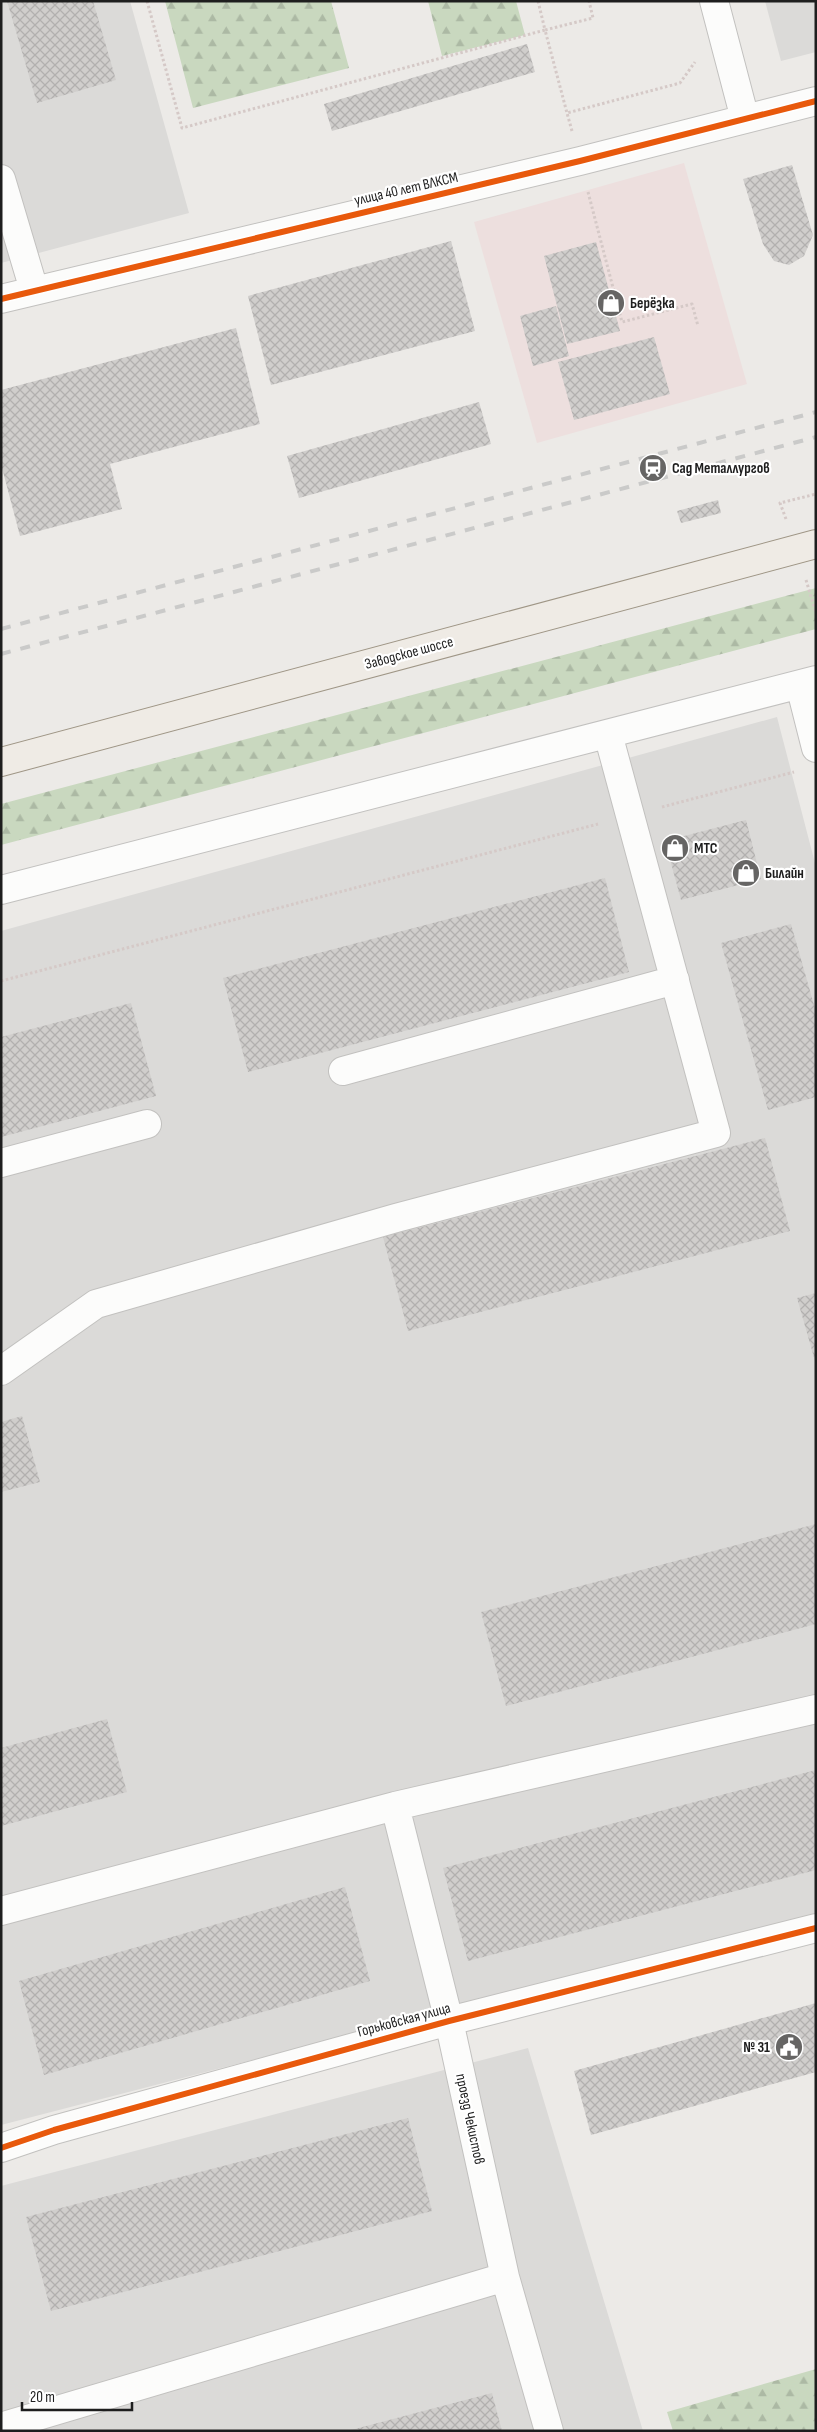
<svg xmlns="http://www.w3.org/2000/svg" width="817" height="2432" font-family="'Sofia Sans Condensed',sans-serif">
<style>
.residential{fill:#dbdad8}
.commercial{fill:#eddfde}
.forest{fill:url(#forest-firs)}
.building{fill:url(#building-cross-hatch)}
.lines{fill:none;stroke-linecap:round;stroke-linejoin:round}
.minor-casing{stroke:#c2c1bf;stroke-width:30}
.major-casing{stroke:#9f9686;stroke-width:30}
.path{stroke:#d5c9c7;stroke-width:3;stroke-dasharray:2.5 2.5;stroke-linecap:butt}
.minor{stroke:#fcfcfb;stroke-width:28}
.major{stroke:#efebe5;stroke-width:28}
.rail{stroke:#cacac9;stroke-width:4;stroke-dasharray:10 10;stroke-linecap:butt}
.cycleway-casing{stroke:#fff;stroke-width:9}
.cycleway{stroke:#e8590c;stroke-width:6}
.labels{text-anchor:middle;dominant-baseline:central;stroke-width:4.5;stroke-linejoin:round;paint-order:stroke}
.street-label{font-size:15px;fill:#1e1e1e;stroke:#fff}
.poi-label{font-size:15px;font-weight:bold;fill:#1e1e1e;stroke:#fff;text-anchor:start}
</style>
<defs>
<pattern id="forest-firs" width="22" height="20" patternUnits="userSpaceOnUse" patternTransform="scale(1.25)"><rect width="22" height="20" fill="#c9d8bf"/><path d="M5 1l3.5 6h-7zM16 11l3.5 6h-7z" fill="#acb9a4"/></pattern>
<pattern id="building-cross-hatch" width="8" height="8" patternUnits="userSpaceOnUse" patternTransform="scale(1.25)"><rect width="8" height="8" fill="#d0cecc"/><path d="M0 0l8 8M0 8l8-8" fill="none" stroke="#b2b0af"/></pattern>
</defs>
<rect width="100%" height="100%" fill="#eceae7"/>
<path class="residential" d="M1,1H130L189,213L1,263Z
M765,1H816V52L781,61Z
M777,717L816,867V1914L1,2125V931Z
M528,2048L643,2431H1V2186Z"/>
<path class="commercial" d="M684,163L747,384L537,443L474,222Z"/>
<path class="forest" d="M165,1H331L349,68L193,108Z
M428,1H516L525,35L442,56Z
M816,588V629L1,845V804Z
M816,2369V2431H673L667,2412Z"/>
<path class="building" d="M7,1H93L116,80L37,103Z
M527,44L535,72L332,131L324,104Z
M792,165L813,235L804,256L789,265L774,261L763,244L743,179Z
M451,241L475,331L271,385L248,296Z
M596,242L620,331L567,344L544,256Z
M556,306L569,356L533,366L520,316Z
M236,328L260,424L110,464L122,509L20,536L1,464V390Z
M654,337L670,394L574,420L558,362Z
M479,402L491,444L299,498L287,456Z
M718,500L721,513L681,523L677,511Z
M746,820L761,879L681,900L665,841Z
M605,878L629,972L248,1072L223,978Z
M791,924L816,1012V1097L768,1110L721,943Z
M131,1003L156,1096L1,1137V1037Z
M765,1138L790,1231L408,1331L383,1237Z
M816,1293V1361H815L797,1298Z
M22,1416L40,1482L1,1492V1422Z
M816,1524V1624L506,1706L481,1612Z
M107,1719L127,1792L1,1826V1748Z
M816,1770V1870L468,1961L443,1868Z
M345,1887L370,1981L44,2075L19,1981Z
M816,2003V2072L591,2135L574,2071Z
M408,2118L432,2211L51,2311L26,2217Z
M492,2393L502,2431H351V2430Z"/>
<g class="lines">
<defs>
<path id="minor" d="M714,1L745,119
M1,179L34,290
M1,299L580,161L816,101
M800,685L816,748
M1,890L816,680
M343,1071L675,980
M1,1163L147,1124
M1,1371L96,1304L396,1218L716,1133L608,734
M395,1806L449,2021L505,2277L549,2431
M1,1911L395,1806L816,1709
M1,2148L54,2130L449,2021L816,1928
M4,2426L505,2277"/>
<path id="major" d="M1,762L816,544"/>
</defs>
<use href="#minor" class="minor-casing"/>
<use href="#major" class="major-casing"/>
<path class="path" d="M147,1L182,128L545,30L567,113
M538,1L545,30L593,18L589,1
M572,131L567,113L680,83L695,62
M588,192L622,322L692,304L698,326
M786,519L780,503L816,494
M806,580L816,613
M662,807L794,772
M1,981L598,824"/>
<use href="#minor" class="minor"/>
<use href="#major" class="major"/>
<path class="rail" d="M1,629L816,412
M1,654L816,437"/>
<defs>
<path id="cycleway" d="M1,299L580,161L816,101
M1,2148L54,2130L449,2021L816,1928"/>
</defs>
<use href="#cycleway" class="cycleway-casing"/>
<use href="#cycleway" class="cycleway"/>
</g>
<defs>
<symbol id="shop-disc" viewBox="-11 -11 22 22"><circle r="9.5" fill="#666564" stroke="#fff"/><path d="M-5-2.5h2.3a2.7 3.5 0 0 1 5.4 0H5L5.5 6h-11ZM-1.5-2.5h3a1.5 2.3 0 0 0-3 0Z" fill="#fff"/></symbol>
<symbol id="station-disc" viewBox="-11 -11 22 22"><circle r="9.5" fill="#666564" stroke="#fff"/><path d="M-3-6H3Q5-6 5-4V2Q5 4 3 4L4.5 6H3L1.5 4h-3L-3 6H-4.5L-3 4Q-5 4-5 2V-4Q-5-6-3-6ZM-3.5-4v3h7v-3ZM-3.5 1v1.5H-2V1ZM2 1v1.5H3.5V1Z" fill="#fff"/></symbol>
<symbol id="civic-disc" viewBox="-11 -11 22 22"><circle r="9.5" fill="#666564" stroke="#fff"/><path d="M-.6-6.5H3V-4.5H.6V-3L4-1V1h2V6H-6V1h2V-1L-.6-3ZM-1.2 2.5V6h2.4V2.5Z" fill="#fff"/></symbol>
</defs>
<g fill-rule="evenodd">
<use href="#shop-disc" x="595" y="287" width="32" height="32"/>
<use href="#station-disc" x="637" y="452" width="32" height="32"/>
<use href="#shop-disc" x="659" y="832" width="32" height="32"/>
<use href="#shop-disc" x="730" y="857" width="32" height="32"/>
<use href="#civic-disc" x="773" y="2031" width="32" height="32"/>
</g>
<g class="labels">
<g class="street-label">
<text transform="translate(406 189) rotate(-13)">улица 40 лет ВЛКСМ</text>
<text transform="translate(409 653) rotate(-15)">Заводское шоссе</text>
<text transform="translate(404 2020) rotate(-15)">Горьковская улица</text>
<text transform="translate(470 2119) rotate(78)">проезд Чекистов</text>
</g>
<g class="poi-label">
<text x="630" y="303">Берёзка</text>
<text x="672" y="468">Сад Металлургов</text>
<text x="694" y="848">МТС</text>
<text x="765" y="873">Билайн</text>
<text x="770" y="2047" text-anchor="end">№ 31</text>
</g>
</g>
<rect width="817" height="2432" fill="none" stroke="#1e1e1e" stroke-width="5"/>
<path d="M22 2402v8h110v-8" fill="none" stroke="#1e1e1e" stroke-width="2.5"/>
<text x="30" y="2402" font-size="15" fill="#1e1e1e" stroke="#ffffff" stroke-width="4" paint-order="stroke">20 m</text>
</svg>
